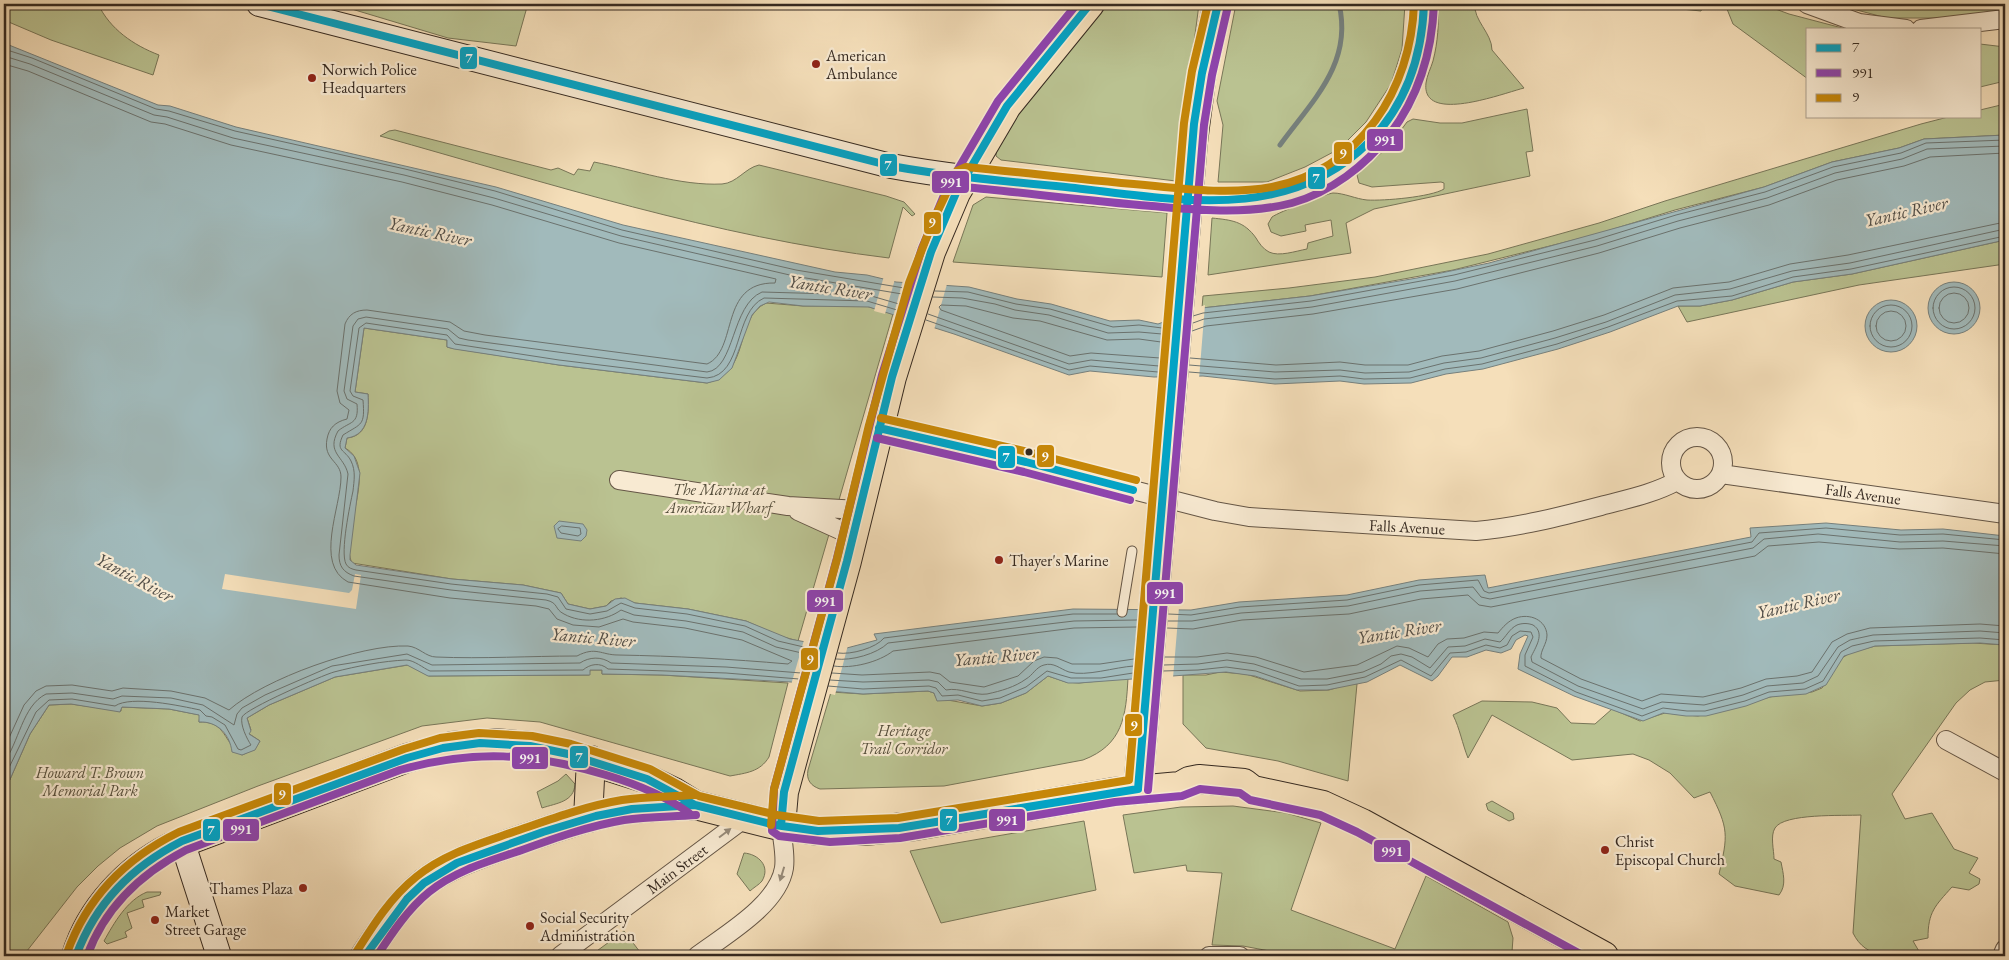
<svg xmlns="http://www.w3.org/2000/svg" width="2009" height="960" font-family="'EB Garamond',serif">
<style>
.green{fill:#bac291;stroke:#787658}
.water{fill:#a1babb;stroke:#76807d}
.pier{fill:#f5dfba}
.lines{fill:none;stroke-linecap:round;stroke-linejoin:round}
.shore{stroke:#6b726e;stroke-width:1}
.stream{stroke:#76807d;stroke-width:5}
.street-tunnel{stroke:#cfbb9b;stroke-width:18;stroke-dasharray:18 9;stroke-linecap:butt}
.lane-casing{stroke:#655646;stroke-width:11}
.street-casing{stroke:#655646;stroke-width:20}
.secondary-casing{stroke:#352920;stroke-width:26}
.primary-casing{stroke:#352920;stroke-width:30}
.highway-casing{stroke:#352920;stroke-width:30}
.lane{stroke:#f8ead2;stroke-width:9}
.street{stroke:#f8ead2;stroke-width:18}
.secondary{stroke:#f8ead2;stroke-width:24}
.primary{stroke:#f5dfba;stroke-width:28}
.highway{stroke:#f5dfba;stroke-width:28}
.primary-bridge-casing{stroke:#352920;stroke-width:30;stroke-linecap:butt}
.primary-bridge{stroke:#f5dfba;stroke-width:28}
.bus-1-casing{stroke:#f8ead2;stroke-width:11}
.bus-2-casing{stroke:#f8ead2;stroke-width:11}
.bus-3-casing{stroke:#f8ead2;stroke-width:11}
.bus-1{stroke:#03a3c5;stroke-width:8}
.bus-2{stroke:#8e44ad;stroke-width:8}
.bus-3{stroke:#c68708;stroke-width:8}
.oneway{fill:#968a79}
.poi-dot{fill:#8f2418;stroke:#f8ead2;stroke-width:2}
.bus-dot{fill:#352920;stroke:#f8ead2;stroke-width:2}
.labels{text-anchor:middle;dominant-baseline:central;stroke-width:4.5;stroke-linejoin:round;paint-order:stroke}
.poi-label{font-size:16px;fill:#352920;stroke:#f8ead2;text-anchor:start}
.park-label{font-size:16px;font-style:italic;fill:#564f3c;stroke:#f8ead2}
.street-label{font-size:16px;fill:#352920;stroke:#f8ead2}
.water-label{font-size:18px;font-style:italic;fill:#504d47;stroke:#f8ead2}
.line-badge{stroke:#f8ead2;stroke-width:2}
.badge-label{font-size:14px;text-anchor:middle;font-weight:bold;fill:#fff}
</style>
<rect width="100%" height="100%" fill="#f5dfba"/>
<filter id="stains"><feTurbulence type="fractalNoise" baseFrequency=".004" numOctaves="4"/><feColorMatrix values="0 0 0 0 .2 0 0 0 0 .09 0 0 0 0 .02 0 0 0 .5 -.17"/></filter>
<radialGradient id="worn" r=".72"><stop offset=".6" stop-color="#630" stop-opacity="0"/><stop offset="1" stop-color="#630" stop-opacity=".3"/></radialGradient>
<path class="green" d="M4,4H98C110,29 133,45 159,55L153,75L51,40L4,20Z
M335,4H527V7L516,46L448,38Z
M1105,4H1199L1176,181L1001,160L996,156L997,142L1055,61Z
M1236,4H1405L1402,49L1391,84L1366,122L1339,149L1305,167L1267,182H1218L1223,125L1217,101Z
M1438,4H1475C1473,20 1492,33 1492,50L1524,88C1504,93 1421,125 1426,83C1427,75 1431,68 1433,61C1438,42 1439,23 1438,4Z
M1632,4H1704L1701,11Z
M1762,4L1789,14L1846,29H1808V79L1733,24L1725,4Z
M1834,4H2005V13L1957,18H1887Z
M1980,44L2005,47V81L1980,87Z
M2005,104V135L1924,139L1899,148L1832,162L1764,187L1675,210L1594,235L1453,270L1310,296L1202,308L1203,296L1289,288L1375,277L1488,254L1599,223L1665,201L1921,124L1952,116H1980V110Z
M1527,109L1533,151L1526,152L1530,176L1374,209L1346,223L1351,253L1208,275L1212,218C1231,220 1244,221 1256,238C1259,243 1263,249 1269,252C1279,257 1296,251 1307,249L1308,243L1333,236L1331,220L1305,225L1306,231L1281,236L1271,232L1268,224L1272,217C1279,212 1325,194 1333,193C1344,193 1356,199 1367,200C1384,201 1431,197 1444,189V183L1441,182L1372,187L1359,183L1357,175L1390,145L1407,122L1413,119L1440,123H1462Z
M395,130L551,170L558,168L574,175L578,169L590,171L594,162C635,170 680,186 722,184C737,183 745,168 759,165L886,196L904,202L915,214L912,216L903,207L889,258C715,237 548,183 380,136L389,131Z
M986,197L1167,213L1162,277L953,262L973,205Z
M2005,240V264L1859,285L1687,322L1678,306H1700L1732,300L1793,282L1852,274Z
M766,303L803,306H866L893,314L798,641L780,636L746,621L688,609L635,603L621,598L611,601L606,606L590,609L568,604L561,593L523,585L452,579L352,563C338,534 380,467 345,448L347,438C369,436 369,412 368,394L355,392L364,328L447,340V347L451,348L559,365L707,383C752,372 733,319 766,303Z
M1973,643L2005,645V680L1985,682L1970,690L1956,703L1892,794L1905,819L1932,813L1954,849L1978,858L1969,873L1980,879L1979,884L1969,890L1952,887C1935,906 1928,912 1928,938L1913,941L1920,953L1919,956C1893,956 1866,960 1853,933L1861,815C1843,816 1784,813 1775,828C1770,836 1774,850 1774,859L1781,862C1783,873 1787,885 1779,895L1735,886L1719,874C1728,835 1729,829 1710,792L1694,798L1670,773L1649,760L1633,754L1572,760L1492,715L1468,758C1462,743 1460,729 1453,715L1482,701L1532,702L1557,708L1571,723L1595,724L1612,709L1640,721L1665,713L1698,716L1774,696L1812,692L1822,688L1842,658L1850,653L1875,646Z
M408,665L429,676L589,675L590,670H602V674L662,675L788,683L769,757C760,772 746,773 730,776L540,722L487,718L422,726L258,786L157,826L120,848L98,866L77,887L23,956H4V793L30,734L49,705L71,704L121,711V707L169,709L200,715L199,722C227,721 223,743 242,755L255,749L260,741L248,733L251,730L247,718L269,705L335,677Z
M1220,672L1246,674L1300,691L1329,690L1349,684H1357L1348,781L1278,761L1206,748L1183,724V675H1206Z
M1048,676L1066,682L1079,683L1128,678C1126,716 1123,745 1083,760L944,786L820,789C811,786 806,780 808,770L831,692L863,694L928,691L934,693L936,698L982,706L1001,703L1026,693Z
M566,774L575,784C574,802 557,803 542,808L537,792L558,781Z
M1492,801L1513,813L1514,819L1509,821L1488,810L1486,804Z
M1233,806L1286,813L1321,823L1291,910L1395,949L1426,876L1508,922L1513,938L1512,952L1516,956H1296L1243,946L1212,945L1222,873L1187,871L1186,865L1134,873L1123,815L1181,807Z
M1084,821L1096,890L941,923L910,851Z
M744,853C758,854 771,866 762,881C760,884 753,888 750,891L737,874Z
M147,892H161L160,895L142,900L144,907L127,913L132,928L125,932L127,937L107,944L104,941C114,923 127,900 147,892Z
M624,931L643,956H590Z"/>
<path class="water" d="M4,43L158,105L170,106L236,127L496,187L623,225L835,272L867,275L896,282L969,287L1017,299L1051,304L1110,321L1139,320L1158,324L1202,308L1310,296L1417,278L1489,263L1764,187L1832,162L1899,148L1924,139L2005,135V240L1852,274L1793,282L1732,300L1700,306H1678L1610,332L1558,349L1483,369L1446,374L1411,383L1364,384L1340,381L1275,384L1203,376L1154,377L1090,371L1069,375L954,334L869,307L803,306L769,302L760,306L752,315L732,368L719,380L707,383L559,365L454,349L447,347V340L364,328L355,392L368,394C369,412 369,435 347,438L345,448L354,456L360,473L350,555V560L356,565L452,579L523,585L561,593L568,604L590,609L606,606L615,599L625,598L635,603L688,609L746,621L790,639L843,649L877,640L874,634L1073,609L1191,610L1239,602L1347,595L1419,580L1485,575L1488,588L1751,537L1750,528L1826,523L1901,530L1943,529L2005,536V645L1980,643L1875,646L1844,656L1826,685L1806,694L1770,697L1746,706L1706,716H1686L1663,713L1643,721L1574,696L1518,669L1520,654L1528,636L1525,635L1516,640L1511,649L1501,653L1486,650L1467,657H1452L1438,676L1432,681L1400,665L1367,682L1327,690H1297L1255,676L1226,672L1079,683H1068L1048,676L1026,693L1001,703L982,706L958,700L937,701L934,693L928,691L863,694L829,691L791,682L662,675L602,674V670H590V675L428,676L407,665L335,677L269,705L247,718L251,731L249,734L260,741L255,750L242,755L232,752C230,735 218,721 199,722V715L169,709L122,707L120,712L71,704L49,705L30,734L4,793Z
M1928 308a26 26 0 1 1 52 0a26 26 0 1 1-52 0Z
M1865 326a26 26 0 1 1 52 0a26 26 0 1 1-52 0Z
M559,521L583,524L587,530L586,536L581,541L557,538L554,526Z"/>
<path class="pier" d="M884,276L895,279L885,314L874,311Z
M903,280L947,284L934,330L893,317Z
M1205,305L1199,379L1159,380L1164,319Z
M225,574L349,593L352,590L355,574L361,575L356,609L222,589Z
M1140,606L1179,607L1173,678L1134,680Z
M804,640L843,646L848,645L835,695L791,685Z"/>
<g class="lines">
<path class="shore" d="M4,49L32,58L156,109L169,111L235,131L405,169L495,191L622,230L796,270L904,288
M4,56L30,64L154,115L167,117L233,138L404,175L494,198L621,236L794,276L902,294
M4,64L28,71L151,122L165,124L231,145L402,182L492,205L619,243L776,279L775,283C718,282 739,350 707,364L485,335L464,331L450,322L367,310C356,310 349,314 345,324L337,391L340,403L349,410L347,419C335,422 329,428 327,439C323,460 341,461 341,477C341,507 314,564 348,582L450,598L536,606L549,609L557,619L573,625L599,627L623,619L633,622L685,628L742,640L792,661L788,664C731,659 675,656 618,655C601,655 596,646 577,656C530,656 483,659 436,657C426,657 419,647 408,646C361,644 264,679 229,710L205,698L171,691L123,688L112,691L72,685L46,686L36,691L24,705L4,749
M1933 308a21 21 0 1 1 42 0a21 21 0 1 1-42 0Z
M935,291L968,292L1016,304L1050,309L1113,327L1139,325L1162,328
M1939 308a15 15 0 1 1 30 0a15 15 0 1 1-30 0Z
M933,297L962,298L995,304L1015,310L1049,315L1108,333L1139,332L1162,334
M1870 326a21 21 0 1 1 42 0a21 21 0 1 1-42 0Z
M1876 326a15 15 0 1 1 30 0a15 15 0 1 1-30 0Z
M928,314L1069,364L1091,360L1159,366
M1193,316L1203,313L1311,301L1454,275L1595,240L1676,215L1765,192L1833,167L1901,153L1926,143L2005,140
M926,320L1069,370L1090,366L1158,372
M1193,323L1204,319L1312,307L1455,281L1597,246L1678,221L1767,198L1835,173L1902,159L1927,149L2005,146
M1192,331L1206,326L1313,314L1457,289L1599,253L1680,228L1769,205L1837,180L1904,166L1930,157L2005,153
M1160,358L1091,353L1070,356L941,310L939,307L941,305L966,306L1013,318L1040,321L1107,340L1139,339L1161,342
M1190,358L1276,365L1340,362L1365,365H1408L1442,356L1479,351L1553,331L1604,315L1673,288L1729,282L1790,264L1848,255L2005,222
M1189,365L1275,372L1340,370L1365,373L1409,372L1444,363L1481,358L1555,338L1606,322L1675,295L1730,289L1792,271L1850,263L2005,229
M1189,372L1275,379L1340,376L1364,379L1410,378L1445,369L1482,364L1557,344L1608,327L1677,301L1732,296L1793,277L1851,269L2005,236
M562,526L580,528L581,534L578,536L561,533L558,529Z
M1168,614L1191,615L1240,607L1347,600L1419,585L1478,580L1484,591L1489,593L1752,542L1759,533L1826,528L1900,535L1943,534L2005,540
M1168,621H1192L1241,613L1348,606L1420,591L1473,587L1481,597L1490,599L1753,548L1764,539L1818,534L1900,542L1943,541L2005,546
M1167,628L1193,629L1242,620L1349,614L1421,599L1468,595L1479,605L1491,607L1755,556L1768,546L1819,542L1899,549L1943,548L2005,554
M808,648L778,641L745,626L687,614L635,608L621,603L607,611L590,614L566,609L558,597L547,594L451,584L356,570C352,569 348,568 346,564C340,552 350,505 353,491C354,481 356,471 351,461C345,449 335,452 343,435C362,423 365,426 363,400L353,396L350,391L359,328L366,323L447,335L455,344L559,360L707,378C744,375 733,312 764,298L867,301L897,310
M838,653C851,655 876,648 884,638L1073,614H1117
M806,654L776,647L743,632L686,621L634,615L621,610C606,621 582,624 564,614C554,609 559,603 546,600L451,590L354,576C343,572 339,566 339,555L348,474C344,456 326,453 338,431C350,421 359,425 357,404L347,399L344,391L353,326L358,319L366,317L448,329L459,338L468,340L707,372C735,369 731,305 762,292L868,295L899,304
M1164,657H1197L1227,653L1256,657L1304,672L1357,665L1397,646L1409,648L1428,657L1438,644L1447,639L1464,638L1484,632L1498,633C1503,627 1508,621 1516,618C1530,613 1546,620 1547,635C1547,644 1540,651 1541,658L1581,679L1642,701L1661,694L1703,697L1741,688L1766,679L1797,676L1812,672L1832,642L1847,634L1870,628L1980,624L2005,626
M836,659C851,661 877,654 888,643L1074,621L1137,620
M1164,665L1198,664L1227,660L1254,664L1301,679H1327L1363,672L1381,664L1391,656L1401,654L1412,657L1430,668L1448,647L1465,646L1485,639L1500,642C1506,637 1509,629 1517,625C1522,623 1528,623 1533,625C1546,633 1535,648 1531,657L1532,662L1578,686L1643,709L1662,702L1704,705L1743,695L1767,686L1803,683L1818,676L1838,647L1850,640L1873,635L1980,631L2005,633
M834,666C852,669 879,662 893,651L1074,628L1137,627
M1163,671L1198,670L1226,667L1256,671L1299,686L1327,685L1365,677L1401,660L1431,676L1450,653L1466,652L1486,645L1500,648L1507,645L1512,636L1520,631L1531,632L1533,637L1525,655V666L1576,692L1642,716L1663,708L1687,711H1705L1745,701L1769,692L1805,689L1823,681L1841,652L1852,646L1874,641L1980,638L2005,640
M832,673L862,675L930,672L940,674L950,682L984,687L1018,676L1034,661L1044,657L1057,658L1072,664H1100L1134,659
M830,680L863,682L929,680L938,682L946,690C960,687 974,696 987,694C1001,691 1015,687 1026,679C1033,675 1036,667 1044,665C1054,662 1060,669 1069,672C1086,677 1115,667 1134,666
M828,686L863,689L929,686L936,688L942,696L958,695L982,701L1000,698L1026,687L1047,671L1071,678H1101L1133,673
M4,762C19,743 22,706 46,694L72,693L113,699L122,696L171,698L203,705L234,725L237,714L242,708L265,695L332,666L407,654L432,665L580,663C589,657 601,656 611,663L726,667L801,673
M4,778L36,712L49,700L72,699L115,706C131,695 181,706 200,710L206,716L212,717L225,725L238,749L241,750L251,745C247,739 240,725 242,717C245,709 323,675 334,672C357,666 383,661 406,660C414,660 423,668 430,671L583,670C590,664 600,662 608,669L726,673L799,679"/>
<path class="stream" d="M1280,145C1313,100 1353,63 1339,4"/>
<path class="street-tunnel" d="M976,450L1133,490"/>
<defs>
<path id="lane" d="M1122,612L1132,551"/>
<path id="street" d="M1807,4L1859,23L1906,29
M1921,29L2005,19
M879,428L976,450
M1671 463a26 26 0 1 1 52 0a26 26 0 1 1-52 0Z
M1721,474L2005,514
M619,480L788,506L859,510
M1133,490L1215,511L1249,517L1476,531C1519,527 1559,517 1601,506C1627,499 1653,494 1677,481
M798,511L853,536
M1946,740L2005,772
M560,956L745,818
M697,956C725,935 778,905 784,868C786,854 782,840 781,826
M1209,956H1240
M2002,956L2005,949"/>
<path id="secondary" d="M259,4L891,166C950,177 1011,182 1071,188C1106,192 1141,195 1176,198C1258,204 1321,199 1378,133C1409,97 1424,50 1424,4
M182,841L219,956"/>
<path id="primary" d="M1193,142L1202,73L1218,4
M1138,789L1145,709
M781,826L784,792L847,561L892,377L931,252L956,193L1007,106L1090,4"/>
<path id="highway" d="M588,818L591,760
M76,956C90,909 128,869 171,847L407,758L452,746L493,743L530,746L568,754L647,779L674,792L695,805L775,825L818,831H864L915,826L1114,792L1180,786L1189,781L1199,779L1244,783L1253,790L1323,805L1362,823L1604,956
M365,956C382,930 400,902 424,883C451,862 486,852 517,841C552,829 587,816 623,810C647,806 671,807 695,805"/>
</defs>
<use href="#lane" class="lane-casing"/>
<use href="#street" class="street-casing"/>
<use href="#secondary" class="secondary-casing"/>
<use href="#primary" class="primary-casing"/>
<use href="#highway" class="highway-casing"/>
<use href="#lane" class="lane"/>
<use href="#street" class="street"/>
<use href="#secondary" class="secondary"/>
<use href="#primary" class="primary"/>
<use href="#highway" class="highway"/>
<defs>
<path id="primary-bridge" d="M1145,709L1193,142"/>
</defs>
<use href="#primary-bridge" class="primary-bridge-casing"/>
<use href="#primary-bridge" class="primary-bridge"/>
<defs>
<path id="bus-1" d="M259,4L891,166C952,177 1014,182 1075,188C1179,200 1289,223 1370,141C1406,104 1422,56 1424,4
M879,428L1026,462L1133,490
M1138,789L1194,124L1202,73L1218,4
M781,826L784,792L847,561L892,377L931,252L956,193L1007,106L1090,4
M76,956C96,902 132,867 182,841L407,758L443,748L480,743L530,746L568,754L647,779L695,805L775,825L818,831L899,828L1138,789
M365,956L407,899L424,883L457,863L543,832L596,816L632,809L695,805"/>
<path id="bus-2" d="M1077,4L998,101L947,188L922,248L882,375L837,558L774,789L772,831L779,836L830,842L900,838L1115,802L1182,796L1200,789L1240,793L1250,800L1320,815L1357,832L1584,956
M964,187C1027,193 1089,201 1152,206C1199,210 1246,215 1292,203C1331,192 1365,166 1390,134C1419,96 1432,52 1434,4
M877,438L1024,472L1130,500
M1148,790L1204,125L1212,75L1228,6
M87,956C105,907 140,874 186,850L400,770C474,749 533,753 606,775C636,784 664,795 689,813
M377,956C392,933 408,909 429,892C456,870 490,861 522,850C555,838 589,826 624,820C648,816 672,817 696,815"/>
<path id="bus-3" d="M881,418L1028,452L1136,480
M771,825L774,789L837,559L869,425L909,283L933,221L957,171L966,167C1029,173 1092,181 1155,186C1193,190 1234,194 1272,187C1361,169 1411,89 1414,4
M357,951C374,924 391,897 416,877C445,853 482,843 516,831C551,819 586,806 622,800C646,796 670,797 694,795
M67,953C87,897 126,858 179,832L404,749L440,738L479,733L532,736L571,744L650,769L699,796L777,815L819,821L898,818L1129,780L1184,123L1192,71L1208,4"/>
</defs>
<use href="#bus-1" class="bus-1-casing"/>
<use href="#bus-2" class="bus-2-casing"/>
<use href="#bus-3" class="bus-3-casing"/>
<use href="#bus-1" class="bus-1"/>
<use href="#bus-2" class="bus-2"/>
<use href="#bus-3" class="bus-3"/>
</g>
<defs><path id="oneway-solid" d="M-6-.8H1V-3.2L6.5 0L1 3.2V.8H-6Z" transform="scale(1.25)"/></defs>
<g class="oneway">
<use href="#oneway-solid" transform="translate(725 833) rotate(-37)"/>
<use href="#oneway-solid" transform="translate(782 874) rotate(107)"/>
</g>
<g class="poi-dot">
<circle cx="816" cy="64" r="5"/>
<circle cx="312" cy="78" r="5"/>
<circle cx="999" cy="560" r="5"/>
<circle cx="1605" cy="850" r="5"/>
<circle cx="303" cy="888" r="5"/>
<circle cx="155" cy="920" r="5"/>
<circle cx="530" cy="926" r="5"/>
</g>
<circle class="bus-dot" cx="1029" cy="452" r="4.5"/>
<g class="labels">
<g class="poi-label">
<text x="826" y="55">American<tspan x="826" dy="18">Ambulance</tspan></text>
<text x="322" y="69">Norwich Police<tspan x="322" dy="18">Headquarters</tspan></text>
<text x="1009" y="560">Thayer's Marine</text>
<text x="1615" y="841">Christ<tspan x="1615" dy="18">Episcopal Church</tspan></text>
<text x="293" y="888" text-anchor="end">Thames Plaza</text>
<text x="165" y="911">Market<tspan x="165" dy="18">Street Garage</tspan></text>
<text x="540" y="917">Social Security<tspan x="540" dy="18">Administration</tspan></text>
</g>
<g class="park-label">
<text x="719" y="489">The Marina at<tspan x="719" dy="18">American Wharf</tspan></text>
<text x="904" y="730">Heritage<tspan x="904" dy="18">Trail Corridor</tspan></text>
<text x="90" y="772">Howard T. Brown<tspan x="90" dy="18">Memorial Park</tspan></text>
</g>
<g class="street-label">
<text transform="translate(1863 494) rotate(8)">Falls Avenue</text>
<text transform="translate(1407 527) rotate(3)">Falls Avenue</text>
<text transform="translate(677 869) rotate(-37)">Main Street</text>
</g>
<g class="water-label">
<text transform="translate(1906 211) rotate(-13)">Yantic River</text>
<text transform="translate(430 231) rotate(12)">Yantic River</text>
<text transform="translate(830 287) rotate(9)">Yantic River</text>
<text transform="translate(135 577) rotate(28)">Yantic River</text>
<text transform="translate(1798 603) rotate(-13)">Yantic River</text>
<text transform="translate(1399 631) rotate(-9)">Yantic River</text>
<text transform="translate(593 637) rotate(5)">Yantic River</text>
<text transform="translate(996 656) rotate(-5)">Yantic River</text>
</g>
</g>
<g class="line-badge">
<rect x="459" y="46" width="19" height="24" rx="5" fill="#03a3c5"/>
<rect x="1366" y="128" width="38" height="24" rx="5" fill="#8e44ad"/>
<rect x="1333" y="141" width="20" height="24" rx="5" fill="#c68708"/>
<rect x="879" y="153" width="19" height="24" rx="5" fill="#03a3c5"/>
<rect x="1307" y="166" width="19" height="24" rx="5" fill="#03a3c5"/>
<rect x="931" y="170" width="39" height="24" rx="5" fill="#8e44ad"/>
<rect x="923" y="211" width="19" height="24" rx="5" fill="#c68708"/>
<rect x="1036" y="444" width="19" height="24" rx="5" fill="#c68708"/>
<rect x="997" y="445" width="19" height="24" rx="5" fill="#03a3c5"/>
<rect x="1146" y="581" width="38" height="24" rx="5" fill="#8e44ad"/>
<rect x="806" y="589" width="38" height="24" rx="5" fill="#8e44ad"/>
<rect x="800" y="647" width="19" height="24" rx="5" fill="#c68708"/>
<rect x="1124" y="713" width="19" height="24" rx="5" fill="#c68708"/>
<rect x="569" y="745" width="20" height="24" rx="5" fill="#03a3c5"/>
<rect x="511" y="746" width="38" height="24" rx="5" fill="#8e44ad"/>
<rect x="273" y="782" width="19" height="24" rx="5" fill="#c68708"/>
<rect x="939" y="808" width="19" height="24" rx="5" fill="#03a3c5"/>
<rect x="988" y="808" width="38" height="24" rx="5" fill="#8e44ad"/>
<rect x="222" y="818" width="38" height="24" rx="5" fill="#8e44ad"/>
<rect x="202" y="818" width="19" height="24" rx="5" fill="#03a3c5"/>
<rect x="1373" y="839" width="38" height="24" rx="5" fill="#8e44ad"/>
</g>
<g class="badge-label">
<text x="469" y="63">7</text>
<text x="1385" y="145">991</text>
<text x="1343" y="158">9</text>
<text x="888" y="170">7</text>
<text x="1316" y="183">7</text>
<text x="951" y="187">991</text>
<text x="932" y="227">9</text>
<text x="1045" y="461">9</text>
<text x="1006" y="462">7</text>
<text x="1165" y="598">991</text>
<text x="825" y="606">991</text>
<text x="810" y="664">9</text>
<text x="1134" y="730">9</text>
<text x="579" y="762">7</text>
<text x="530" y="763">991</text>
<text x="282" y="799">9</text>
<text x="949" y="825">7</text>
<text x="1007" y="825">991</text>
<text x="241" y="834">991</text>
<text x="211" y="835">7</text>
<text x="1392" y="856">991</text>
</g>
<rect width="2009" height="960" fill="none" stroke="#f5dfba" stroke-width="20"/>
<rect x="5" y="5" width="1999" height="950" fill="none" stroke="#352920" stroke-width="2.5"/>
<rect x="10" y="10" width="1989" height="940" fill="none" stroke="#352920"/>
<rect x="1806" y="28" width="175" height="90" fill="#f8ead2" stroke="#aa9d8b"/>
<rect x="1816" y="44" width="25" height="8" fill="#03a3c5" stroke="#aa9d8b"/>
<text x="1852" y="52" font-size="15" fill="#352920">7</text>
<rect x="1816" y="69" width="25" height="8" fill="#8e44ad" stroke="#aa9d8b"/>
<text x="1852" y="78" font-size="15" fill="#352920">991</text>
<rect x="1816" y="94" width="25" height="8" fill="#c68708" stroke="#aa9d8b"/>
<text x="1852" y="102" font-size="15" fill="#352920">9</text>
<rect width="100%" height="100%" filter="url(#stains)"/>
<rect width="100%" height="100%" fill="url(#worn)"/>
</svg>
